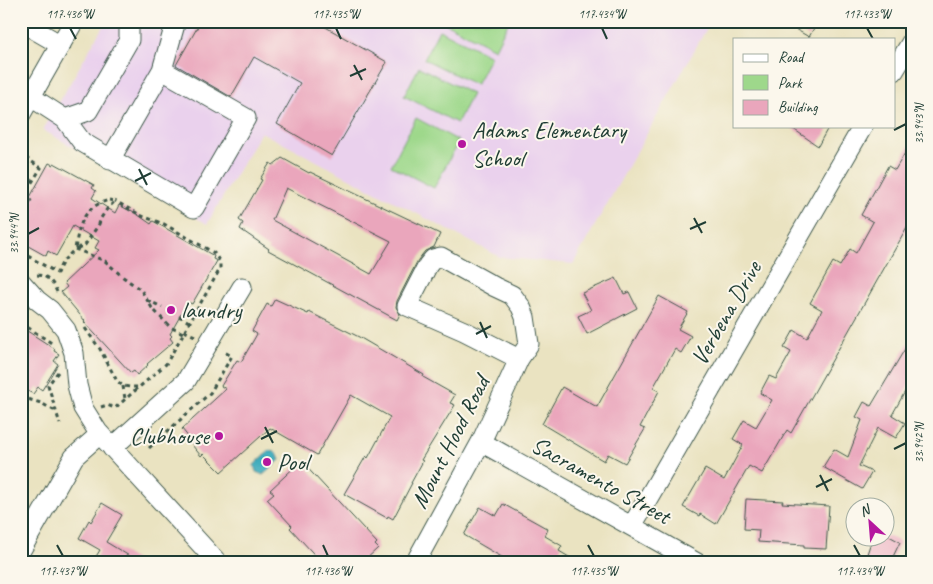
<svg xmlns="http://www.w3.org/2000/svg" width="933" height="584" font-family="Caveat,sans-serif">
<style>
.built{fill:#ead1ed}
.green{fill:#9ed88b;stroke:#5e8a60}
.water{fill:#3eabbc;stroke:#2e7478}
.building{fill:#eaa6bc;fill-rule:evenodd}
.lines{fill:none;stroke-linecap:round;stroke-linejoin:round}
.minor-casing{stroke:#3d5649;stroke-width:21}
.path{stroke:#3d5649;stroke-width:3;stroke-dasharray:4 4;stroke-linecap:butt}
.minor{stroke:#fff;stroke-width:19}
.ticks{fill:none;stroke:#1f3d34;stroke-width:2}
.poi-dot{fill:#b5179e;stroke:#fbf7ec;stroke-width:2}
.labels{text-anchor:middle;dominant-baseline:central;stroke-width:4;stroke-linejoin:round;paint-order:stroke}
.poi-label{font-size:24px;fill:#1f3d34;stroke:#fbf7ec;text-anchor:start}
.street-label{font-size:24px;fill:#1f3d34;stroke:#fbf7ec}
.neatline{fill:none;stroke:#1f3d34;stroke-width:2}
.ticks-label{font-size:12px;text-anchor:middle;fill:#1f3d34}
</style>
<rect width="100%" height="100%" fill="#fbf7ec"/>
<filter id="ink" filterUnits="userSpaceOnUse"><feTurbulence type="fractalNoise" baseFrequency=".02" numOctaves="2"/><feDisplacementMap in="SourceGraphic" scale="10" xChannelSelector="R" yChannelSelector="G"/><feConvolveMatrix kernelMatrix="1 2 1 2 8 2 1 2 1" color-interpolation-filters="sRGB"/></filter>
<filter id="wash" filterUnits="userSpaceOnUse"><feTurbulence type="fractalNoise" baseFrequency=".0096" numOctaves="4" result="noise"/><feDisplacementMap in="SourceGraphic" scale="20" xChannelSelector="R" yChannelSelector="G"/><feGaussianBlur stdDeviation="1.12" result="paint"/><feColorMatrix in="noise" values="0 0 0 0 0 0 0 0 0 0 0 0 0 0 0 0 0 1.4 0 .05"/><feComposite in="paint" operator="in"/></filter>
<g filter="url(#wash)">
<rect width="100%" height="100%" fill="#eae3c1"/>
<path class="built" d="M106,21H711L573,264L500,257L261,132L207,224L43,130Z"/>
<path class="green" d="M443,21H509L495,49L443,22Z
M439,30L491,56L476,85L424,59Z
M419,67L472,94L457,123L404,96Z
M416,118L459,141L434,188L391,166Z"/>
<path class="water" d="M270,450L277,453L280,460L263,475L256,472L254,465Z"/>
<g id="blocks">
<path class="building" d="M201,21H315L387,62L332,156L277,124L300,83L254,57L231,97L176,65Z
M781,21H818L809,37Z
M789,126H829L818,146Z
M912,141V219L791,433L787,430L762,473L749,466L716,524L700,514L699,516L683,507L705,469L724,480L743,445L733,439L744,420L756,427L772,400L760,393L769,376L776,379L791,352L784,348L794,330L807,338L822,310L810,303L833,262L840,266L850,249L856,253L873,222L861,215L888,166L895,170Z
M282,158L309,173L310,172L440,234L434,247L425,251L418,260L397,301L396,307L400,314L397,320L268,250L269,249L240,229L243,223L239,220L262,180L260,179L270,163L273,165ZM286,188L391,241L371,274L272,220Z
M49,163L53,165L54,163L94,185L92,188L96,191L92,198L115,213L119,205L130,211L131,210L151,224L153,221L214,256L213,259L217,261L192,304L188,302L170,334L172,336L170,338L173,342L147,364L148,365L137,375L134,371L131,373L84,322L85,321L61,292L67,287L64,283L99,250L95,248L99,241L73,226L56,256L48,251L46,256L21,242V218L32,200L29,199Z
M616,278L624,294L629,292L637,308L587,334L578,316L591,310L582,293Z
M659,296L688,312L678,329L691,336L681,353L675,349L653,388L659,391L640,427L645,429L625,463L608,454L604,461L542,424L562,387L597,407Z
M275,299L308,314L309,312L359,337L424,375L423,377L455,395L450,403L455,405L421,460L423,461L411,483H412L393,519L388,516L387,518L344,494L366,456L368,458L390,417L351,395L317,455L270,428L221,472L203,454L201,456L192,445L193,443L182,429L226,389L221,386L237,360L241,362L257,334L252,331L267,304L271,306Z
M21,327L55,349L54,351L59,354L54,361L58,364L42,390L38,387L33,394L21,387Z
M912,337V379L892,415L905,423L896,438L878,428L859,466L872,472L862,489L823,467L834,449L848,457L862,420L856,417L864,402L871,406Z
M301,461L377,543L375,545L378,548L362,563H322L290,528L292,526L267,499L274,493L270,490Z
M746,499L783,501L782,503L829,506L826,549L804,548V545L758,542L759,530L744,529Z
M102,503L122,515L106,542L141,563H92L100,550L79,538L89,520L91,522Z
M503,504L548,529L545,536L562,546L559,551L579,563H512L464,535L480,507L496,516Z
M873,536H889L900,542L890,563H864Z"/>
</g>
</g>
<g filter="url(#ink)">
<use href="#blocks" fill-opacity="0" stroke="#3d5649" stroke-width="1"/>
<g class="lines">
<defs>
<path id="minor" d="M21,27L23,23L61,45
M162,70L176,21
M894,71L912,41
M31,97L65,119L82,142L194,208L246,118L162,70L110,160
M21,114L74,21
M65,119L88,111L129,40V21
M21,282L37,300L50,310L66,330L74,353L77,385L83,408L98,432L218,563
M481,442L697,563
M112,448L186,381L242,287
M632,526L863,126
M21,550L74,457L100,434
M415,563L481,442L519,359L529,344L525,317L521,307L512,295L495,287L441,257L433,259L428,265L407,306L464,331L519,359"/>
</defs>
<use href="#minor" class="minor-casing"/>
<path class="path" d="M109,200L115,201L107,209L101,218L99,224L85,245L75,249C79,225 83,207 109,200Z
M21,204L24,195L41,168L23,156
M21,252L57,273L63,261L75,249L105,261L123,277L141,290L152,308L170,327L183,333
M37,275C48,275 53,283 57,292
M147,300L162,307
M179,316L189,322
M21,323L53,344
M85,328L100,349L117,381L123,386L130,387H139
M184,331L195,336
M58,372L48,385L60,424
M123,386L125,399
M21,397L41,403L55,411
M101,407L107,405L115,408L166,364L220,269V262L214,253L164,224L142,216L115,201
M149,448L210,393L232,356L224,352"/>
<use href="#minor" class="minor"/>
</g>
</g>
<path class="ticks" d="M70,28L76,39M336,28L341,39M602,28L607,39M867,28L873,39M354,65L362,80M350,76L366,69M894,130L906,124M139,169L147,185M135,181L151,173M694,218L702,233M690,229L706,222M28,234L39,228M480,322L487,338M476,334L491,326M265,427L273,443M261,439L277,431M894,449L906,443M820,475L828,491M816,487L832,479M57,545L63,556M323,545L328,556M588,545L594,556M854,545L860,556"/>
<g class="poi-dot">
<circle cx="462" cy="144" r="5"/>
<circle cx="171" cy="310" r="5"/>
<circle cx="219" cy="436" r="5"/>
<circle cx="267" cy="462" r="5"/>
</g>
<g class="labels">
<g class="poi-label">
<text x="472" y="130">Adams Elementary<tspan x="472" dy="28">School</tspan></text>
<text x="181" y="310">laundry</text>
<text x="209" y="436" text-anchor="end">Clubhouse</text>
<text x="277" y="462">Pool</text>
</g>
<g class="street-label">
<text transform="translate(726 313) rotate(-60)">Verbena Drive</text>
<text transform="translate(450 442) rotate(-63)">Mount Hood Road</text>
<text transform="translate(601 480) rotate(29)">Sacramento Street</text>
</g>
</g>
<rect width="933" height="584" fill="none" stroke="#fbf7ec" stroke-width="55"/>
<rect x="733" y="38" width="162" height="90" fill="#fbf7ec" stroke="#a3ada2"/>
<rect x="743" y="54" width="25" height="8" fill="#ffffff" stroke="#a3ada2"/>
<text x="778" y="62" font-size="15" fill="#1f3d34">Road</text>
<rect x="743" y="75" width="25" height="15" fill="#9ed88b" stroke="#a3ada2"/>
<text x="778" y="88" font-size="15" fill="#1f3d34">Park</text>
<rect x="743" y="100" width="25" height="15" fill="#eaa6bc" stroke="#a3ada2"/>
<text x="778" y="112" font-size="15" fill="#1f3d34">Building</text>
<g transform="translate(870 522) rotate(334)"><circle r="24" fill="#fbf7ec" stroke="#a3ada2"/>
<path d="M0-4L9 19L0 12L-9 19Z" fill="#b5179e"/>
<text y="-8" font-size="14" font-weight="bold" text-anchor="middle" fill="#1f3d34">N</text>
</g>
<rect x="28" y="28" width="878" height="528" class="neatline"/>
<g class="ticks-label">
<text x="70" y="18">117.436°W</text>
<text x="336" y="18">117.435°W</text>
<text x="602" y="18">117.434°W</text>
<text x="867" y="18">117.433°W</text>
<text transform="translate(919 124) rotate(-90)" y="4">33.943°N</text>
<text transform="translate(14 234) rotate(-90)" y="4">33.944°N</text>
<text transform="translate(919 443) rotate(-90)" y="4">33.942°N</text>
<text x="63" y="575">117.437°W</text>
<text x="328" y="575">117.436°W</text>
<text x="594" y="575">117.435°W</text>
<text x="860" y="575">117.434°W</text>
</g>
</svg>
